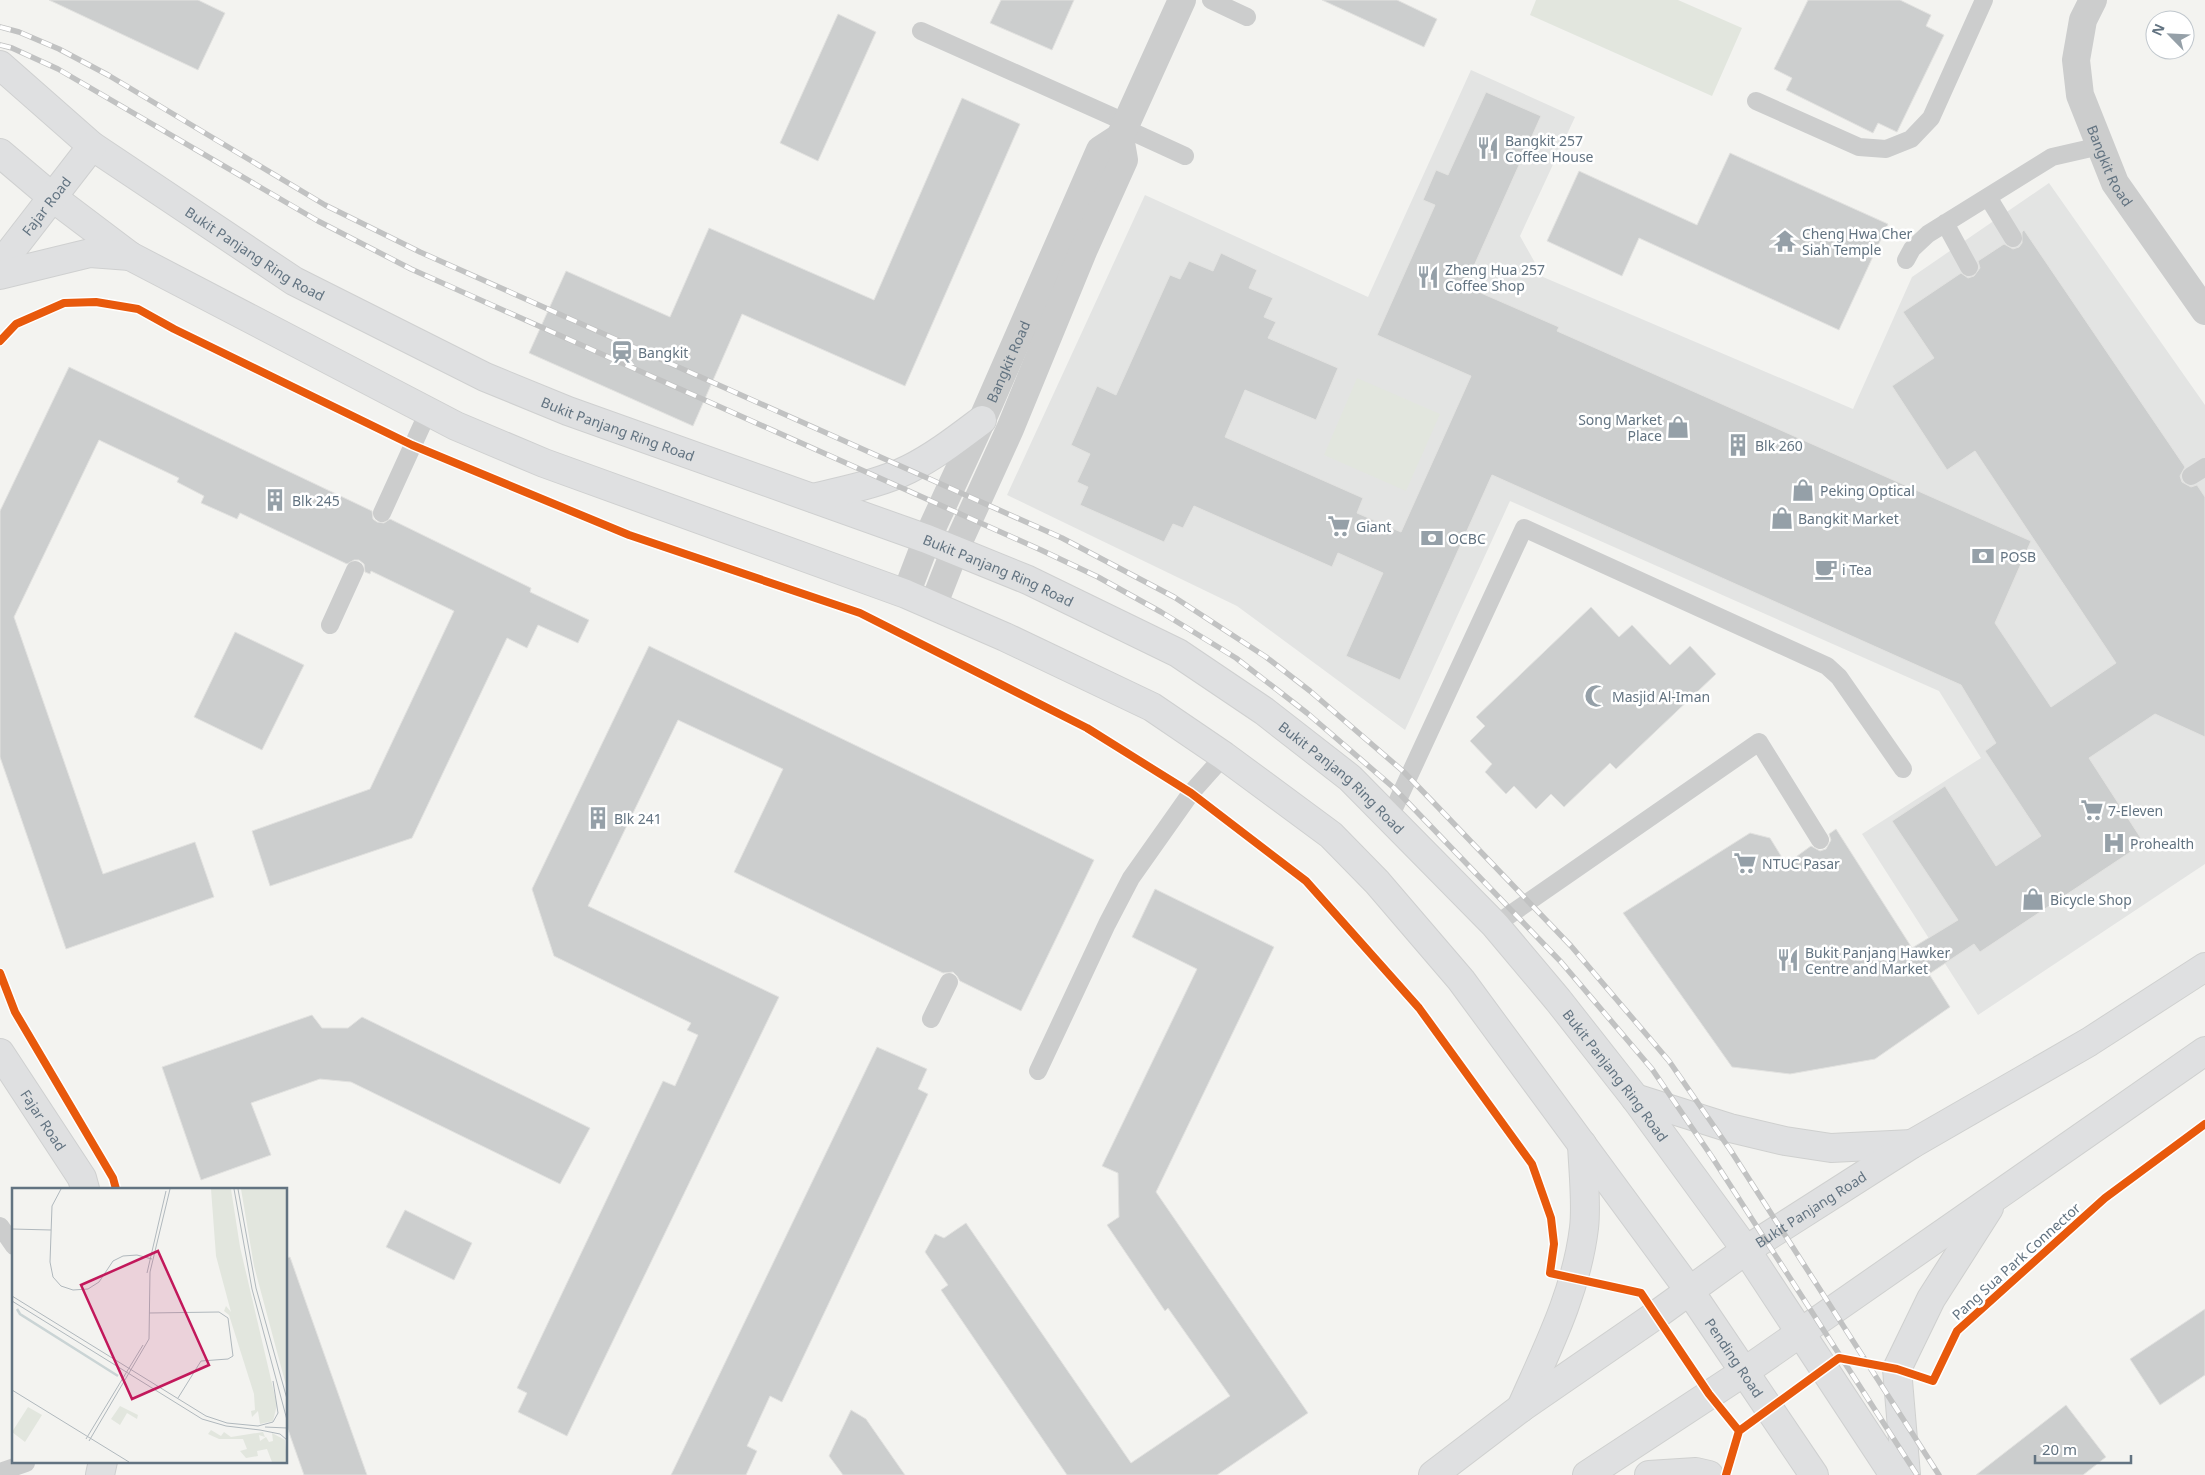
<svg xmlns="http://www.w3.org/2000/svg" width="2205" height="1475" font-family="'Noto Sans',sans-serif">
<style>
.built{fill:#e3e4e3}
.green{fill:#e2e6de}
.building{fill:#cccece;stroke:#e2e2e0}
.lines{fill:none;stroke-linecap:round;stroke-linejoin:round}
.secondary-casing{stroke:#cfd0d0;stroke-width:30}
.primary-casing{stroke:#cfd0cf;stroke-width:30}
.lane{stroke:#cccdcd;stroke-width:18}
.street{stroke:#cccdcd;stroke-width:28}
.secondary{stroke:#dfe0e1;stroke-width:28}
.primary{stroke:#dfe0e1;stroke-width:28}
.rail-casing{stroke:#c1c2c2;stroke-width:5.5}
.rail{stroke:#fff;stroke-width:4;stroke-dasharray:11;stroke-linecap:butt}
.cycleway-casing{stroke:#fff;stroke-width:11}
.cycleway{stroke:#e8590c;stroke-width:8}
.labels{text-anchor:middle;dominant-baseline:central;stroke-width:5;stroke-linejoin:round;paint-order:stroke}
.poi-label{font-size:14px;fill:#627381;stroke:#fff;text-anchor:start}
.street-label{font-size:14px;fill:#627381;stroke:#fff}
.inset-river{fill:none;stroke:#cad4d5;stroke-width:2.5}
.inset-road{fill:none;stroke:#b0b8bd;stroke-width:1}
.view{fill:#c2185b;fill-opacity:0.15;stroke:#c2185b;stroke-width:2.5}
.inset-edge{fill:none;stroke:#627381;stroke-width:2.5}
</style>
<rect width="100%" height="100%" fill="#f3f3f0"/>
<path class="built" d="M1471,70L1575,117L1520,236L1543,277L1853,409L1912,277L2049,183L2205,405V864L1978,1015L1862,834L1981,758L1939,691L1510,501L1405,730L1237,606L1007,495L1145,195L1368,297Z"/>
<path class="green" d="M1536,0H1678L1742,28L1712,96L1530,15Z
M1357,378L1440,414L1406,491L1324,455Z"/>
<path class="building" d="M49,0H198L225,13L198,70Z
M1001,0H1074L1052,50L990,23Z
M1322,0H1397L1437,19L1424,47Z
M1808,0H1900L1931,15L1926,26L1944,35L1897,132L1878,123L1873,133L1786,90L1792,78L1774,69Z
M838,14L876,32L818,161L780,143Z
M1486,92L1541,116L1465,286L1559,327L1557,331L2031,541L1995,623L2051,707L2116,663L1975,451L1947,470L1892,386L1934,358L1903,312L1961,273L1968,278L1974,276L1980,268L1978,261L2004,244L2013,249L2019,247L2022,243V232L2024,230L2185,467L2180,476L2182,482L2191,487L2197,485L2205,497V737L2155,714L2089,758L2144,843L1980,952L1974,944L1929,974L1950,1007L1875,1059L1790,1074L1732,1067L1623,913L1750,833L1770,838L1786,864L1811,846L1820,851L1826,849L1831,840L1829,834L1836,829L1912,948L1958,920L1892,821L1945,786L1996,866L2041,836L1985,751L1996,743L1961,685L1492,475L1400,680L1346,656L1383,573L1338,553L1332,567L1194,506L1183,528L1173,524L1164,542L1080,505L1088,487L1077,482L1090,454L1071,445L1097,386L1116,395L1170,275L1180,279L1189,261L1213,271L1221,253L1257,270L1249,288L1273,298L1264,317L1276,322L1268,338L1338,368L1316,420L1245,390L1225,437L1363,498L1357,513L1401,532L1471,376L1377,335L1435,205L1423,200L1436,170L1448,175Z
M962,98L1020,124L905,386L742,314L693,426L529,353L566,271L670,317L709,228L874,300Z
M1730,153L1888,224L1839,330L1639,238L1622,276L1547,241L1579,171L1697,225Z
M69,367L372,511L373,519L377,522L384,523L390,519L531,588L530,592L589,620L578,643L538,625L527,648L507,638L412,838L270,886L252,831L370,789L454,611L371,571L370,574L365,572L364,564L359,560H354L347,564L240,513L237,519L201,503L204,496L177,482L179,478L99,440L14,617L103,874L195,842L214,897L66,949L0,757V511Z
M1591,607L1619,637L1632,625L1670,665L1690,646L1716,674L1616,769L1610,763L1564,807L1551,794L1536,809L1514,786L1506,794L1485,772L1492,764L1470,741L1485,726L1476,717Z
M235,632L304,665L262,750L194,717Z
M649,646L1094,860L1021,1011L960,981L957,976L953,972L943,973L734,872L783,769L678,720L588,906L779,997L567,1436L518,1412L527,1393L517,1388L663,1081L675,1086L698,1035L687,1030L691,1023L554,956L532,889Z
M1155,889L1274,947L1156,1192L1308,1413L1217,1475H1067L941,1290L948,1285L925,1252L935,1234L944,1238L966,1223L1131,1463L1230,1396L1168,1308L1165,1311L1107,1225L1119,1217L1118,1173L1102,1166L1197,969L1132,937Z
M312,1015L322,1028H348L362,1017L590,1128L560,1184L351,1082L320,1079L251,1103L271,1155L201,1180L162,1067Z
M877,1047L927,1069L918,1089L928,1094L782,1402L770,1396L747,1446L757,1451L746,1475H671Z
M405,1210L472,1243L454,1280L386,1247Z
M290,1257L310,1314L367,1475H304L286,1424V1258Z
M2205,1309V1375L2160,1405L2130,1359Z
M2066,1405L2106,1457L2083,1475H1976Z
M851,1410L866,1419L905,1475H843L829,1456Z"/>
<g class="lines">
<defs>
<g id="secondary">
<path id="s3" d="M0,65L92,146L294,281L485,377L568,411L927,539L1028,580L1178,653L1264,711L1350,778L1495,925L1558,1000L1635,1098L1746,1250L1894,1475"/>
<path id="s4" d="M0,153L52,197L130,256L456,426L544,463L906,594L1005,637L1152,707L1224,756L1331,835L1377,882L1461,980L1689,1290L1814,1475"/>
<path id="s5" d="M0,265L92,146"/>
<path d="M0,275L90,253L130,256"/>
<path d="M813,498C845,490 879,484 909,469C935,456 958,438 982,420"/>
<path id="s6" d="M0,1053L82,1178L85,1189"/>
<path d="M100,1475L103,1461"/>
</g>
<g id="primary">
<path d="M1635,1098L1730,1128L1785,1141L1831,1148L1912,1144"/>
<path d="M1521,1408C1547,1349 1576,1293 1584,1228C1587,1204 1583,1169 1582,1144"/>
<path id="s7" d="M1433,1475L1521,1408L1656,1315L1746,1250L1912,1144L2089,1042L2205,967"/>
<path d="M1587,1475L1744,1372L2205,1051"/>
<path d="M1649,1475L1696,1472L1709,1475"/>
<path d="M1906,1475L1897,1369L1931,1299L1989,1208"/>
</g>
</defs>
<use href="#secondary" class="secondary-casing"/>
<use href="#primary" class="primary-casing"/>
<path class="lane" d="M1211,0L1247,17
M921,31L1127,123
M1756,101L1859,147L1886,149L1911,139L1931,118L1984,0
M1124,128L1185,156
M1988,197L2013,238
M1945,223L1969,267
M1906,260L1912,249L1928,234L2052,157L2100,146
M2191,476L2205,467
M382,513L428,412
M330,625L355,570
M1390,817L1524,528L1827,666L1839,677L1903,769
M1495,925L1759,742L1820,840
M931,1019L949,982
M1038,1071L1107,924L1131,878L1191,793L1224,756
M0,1226L14,1246
M0,1472L26,1463"/>
<g class="street">
<path id="s1" d="M2093,0L2083,20L2076,60L2080,95L2115,183L2205,311"/>
<path id="s2" d="M906,594L927,539L982,420L1100,150L1120,137"/>
<path d="M933,606L955,550L1010,429L1084,249L1124,160L1120,137L1182,0"/>
</g>
<use href="#secondary" class="secondary"/>
<use href="#primary" class="primary"/>
<defs>
<path id="rail" d="M0,27L19,32L59,49L108,75L325,205L420,252L1062,538L1174,597L1266,657L1310,691L1404,772L1434,803L1571,946L1669,1061L1731,1151L1939,1475
M0,45L12,48L58,69L318,221L411,269L1041,550L1098,577L1161,612L1236,658L1307,713L1394,788L1561,962L1652,1069L1712,1157L1917,1475"/>
</defs>
<use href="#rail" class="rail-casing"/>
<use href="#rail" class="rail"/>
<defs>
<path id="cycleway" d="M0,341L16,324L64,303L96,302L138,309L174,329L412,445L629,535L860,613L1087,728L1191,793L1306,881L1419,1008L1532,1164L1551,1218L1554,1244L1550,1273L1641,1293L1709,1394L1739,1431
M0,973L15,1012L113,1178L116,1189
M1726,1475L1739,1431L1839,1358L1897,1369L1933,1381L1957,1331L2105,1198L2205,1124"/>
</defs>
<use href="#cycleway" class="cycleway-casing"/>
<use href="#cycleway" class="cycleway"/>
</g>
<defs>
<symbol id="restaurant-bare" viewBox="-9 -9 18 18"><path d="M-5-6h1v4h1v-4h1v4h1v-4h1v5L-1.5 .5V6h-2V.5L-5-1ZM5-6V6H3V1.5H1.5Q1.5-4 5-6Z" fill="#95a0a8" stroke="#fff" stroke-width="2.5" paint-order="stroke"/></symbol>
<symbol id="temple-bare" viewBox="-9 -9 18 18"><path d="M0-6L5-2H3V0L6.5 2.5H4V6H1.5V3h-3V6H-4V2.5H-6.5L-3 0V-2H-5Z" fill="#95a0a8" stroke="#fff" stroke-width="2.5" paint-order="stroke"/></symbol>
<symbol id="station-bare" viewBox="-9 -9 18 18"><path d="M-3-6H3Q5-6 5-4V2Q5 4 3 4L4.5 6H3L1.5 4h-3L-3 6H-4.5L-3 4Q-5 4-5 2V-4Q-5-6-3-6ZM-3.5-4v3h7v-3ZM-3.5 1v1.5H-2V1ZM2 1v1.5H3.5V1Z" fill="#95a0a8" stroke="#fff" stroke-width="2.5" paint-order="stroke"/></symbol>
<symbol id="shop-bare" viewBox="-9 -9 18 18"><path d="M-5-2.5h2.3a2.7 3.5 0 0 1 5.4 0H5L5.5 6h-11ZM-1.5-2.5h3a1.5 2.3 0 0 0-3 0Z" fill="#95a0a8" stroke="#fff" stroke-width="2.5" paint-order="stroke"/></symbol>
<symbol id="building-bare" viewBox="-9 -9 18 18"><path d="M-4-6H4V6H1V3H-1V6H-4ZM-2.5-4.3h1.7v1.8h-1.7ZM.8-4.3h1.7v1.8H.8ZM-2.5-1h1.7V.8h-1.7ZM.8-1h1.7V.8H.8Z" fill="#95a0a8" stroke="#fff" stroke-width="2.5" paint-order="stroke"/></symbol>
<symbol id="supermarket-bare" viewBox="-9 -9 18 18"><path d="M-6-5.5h2.5l.6 2H6L4.5 2H-2.5L-4.4-4H-6ZM-1.5 3.2a1.3 1.3 0 1 0 .1 0ZM3 3.2a1.3 1.3 0 1 0 .1 0Z" fill="#95a0a8" stroke="#fff" stroke-width="2.5" paint-order="stroke"/></symbol>
<symbol id="bank-bare" viewBox="-9 -9 18 18"><path d="M-6-4H6V4H-6ZM0-2.3a2.3 2.3 0 1 0 0 4.6a2.3 2.3 0 1 0 0-4.6Z" fill="#95a0a8" stroke="#fff" stroke-width="2.5" paint-order="stroke"/></symbol>
<symbol id="cafe-bare" viewBox="-9 -9 18 18"><path d="M-5.5-4.5H6V0H3Q3 3.5 0 3.5H-2.5Q-5.5 3.5-5.5 0ZM3-3.2v2h1.7v-2ZM-6 4.5H4V6H-6Z" fill="#95a0a8" stroke="#fff" stroke-width="2.5" paint-order="stroke"/></symbol>
<symbol id="mosque-bare" viewBox="-9 -9 18 18"><path d="M3.5-4.9A6 6 0 1 0 3.5 4.9A5 5 0 1 1 3.5-4.9Z" fill="#95a0a8" stroke="#fff" stroke-width="2.5" paint-order="stroke"/></symbol>
<symbol id="hospital-bare" viewBox="-9 -9 18 18"><path d="M-5-5h3v3.5h4V-5h3V5h-3V1.5h-4V5h-3Z" fill="#95a0a8" stroke="#fff" stroke-width="2.5" paint-order="stroke"/></symbol>
</defs>
<g fill-rule="evenodd">
<use href="#restaurant-bare" x="1472" y="132" width="32" height="32"/>
<use href="#temple-bare" x="1769" y="225" width="32" height="32"/>
<use href="#restaurant-bare" x="1412" y="261" width="32" height="32"/>
<use href="#station-bare" x="606" y="336" width="32" height="32"/>
<use href="#shop-bare" x="1662" y="411" width="32" height="32"/>
<use href="#building-bare" x="1722" y="429" width="32" height="32"/>
<use href="#shop-bare" x="1787" y="474" width="32" height="32"/>
<use href="#building-bare" x="259" y="484" width="32" height="32"/>
<use href="#shop-bare" x="1766" y="502" width="32" height="32"/>
<use href="#supermarket-bare" x="1323" y="510" width="32" height="32"/>
<use href="#bank-bare" x="1416" y="522" width="32" height="32"/>
<use href="#bank-bare" x="1967" y="540" width="32" height="32"/>
<use href="#cafe-bare" x="1810" y="553" width="32" height="32"/>
<use href="#mosque-bare" x="1580" y="680" width="32" height="32"/>
<use href="#supermarket-bare" x="2076" y="794" width="32" height="32"/>
<use href="#building-bare" x="582" y="802" width="32" height="32"/>
<use href="#hospital-bare" x="2098" y="827" width="32" height="32"/>
<use href="#supermarket-bare" x="1729" y="847" width="32" height="32"/>
<use href="#shop-bare" x="2017" y="883" width="32" height="32"/>
<use href="#restaurant-bare" x="1772" y="944" width="32" height="32"/>
</g>
<g class="labels">
<g class="poi-label">
<text x="1505" y="140">Bangkit 257<tspan x="1505" dy="16">Coffee House</tspan></text>
<text x="1802" y="233">Cheng Hwa Cher<tspan x="1802" dy="16">Siah Temple</tspan></text>
<text x="1445" y="269">Zheng Hua 257<tspan x="1445" dy="16">Coffee Shop</tspan></text>
<text x="638" y="352">Bangkit</text>
<text x="1662" y="419" text-anchor="end">Song Market<tspan x="1662" dy="16">Place</tspan></text>
<text x="1755" y="445">Blk 260</text>
<text x="1820" y="490">Peking Optical</text>
<text x="292" y="500">Blk 245</text>
<text x="1798" y="518">Bangkit Market</text>
<text x="1356" y="526">Giant</text>
<text x="1448" y="538">OCBC</text>
<text x="2000" y="556">POSB</text>
<text x="1842" y="569">i Tea</text>
<text x="1612" y="696">Masjid Al-Iman</text>
<text x="2108" y="810">7-Eleven</text>
<text x="614" y="818">Blk 241</text>
<text x="2130" y="843">Prohealth</text>
<text x="1762" y="863">NTUC Pasar</text>
<text x="2050" y="899">Bicycle Shop</text>
<text x="1805" y="952">Bukit Panjang Hawker<tspan x="1805" dy="16">Centre and Market</tspan></text>
</g>
<g class="street-label">
<text stroke="none"><textPath href="#s1" startOffset="175">Bangkit Road</textPath></text>
<text stroke="none"><textPath href="#s5" startOffset="75">Fajar Road</textPath></text>
<text stroke="none"><textPath href="#s3" startOffset="318">Bukit Panjang Ring Road</textPath></text>
<text stroke="none"><textPath href="#s2" startOffset="254">Bangkit Road</textPath></text>
<text stroke="none"><textPath href="#s3" startOffset="722">Bukit Panjang Ring Road</textPath></text>
<text stroke="none"><textPath href="#s3" startOffset="1128">Bukit Panjang Ring Road</textPath></text>
<text stroke="none"><textPath href="#s3" startOffset="1532">Bukit Panjang Ring Road</textPath></text>
<text stroke="none"><textPath href="#s3" startOffset="1938">Bukit Panjang Ring Road</textPath></text>
<text stroke="none"><textPath href="#s6" startOffset="80">Fajar Road</textPath></text>
<text stroke="none"><textPath href="#s7" startOffset="462">Bukit Panjang Road</textPath></text>
<text transform="translate(2016 1261) rotate(-42)">Pang Sua Park Connector</text>
<text stroke="none"><textPath href="#s4" startOffset="2166">Pending Road</textPath></text>
</g>
</g>
<g transform="translate(12 1188)">
<rect width="275" height="275" fill="#f3f3f0"/>
<path d="M199,1H219L228,59L265,217L261,233L248,236L246,223L240,229L239,223L243,222L242,206L217,127L212,123L214,118L219,124L204,68ZM229,1H275V201L242,78ZM108,218L126,227L125,231L115,225L108,237L99,231ZM16,219L30,227L13,254L0,244ZM199,242L209,248L212,244L219,249L251,244L253,249L247,247L248,253L254,249L257,254L261,253L260,245L273,252L275,274H260L255,261L245,263L246,268L234,270L228,263L235,261L231,251H207L196,246Z" fill="#e2e6de"/>
<path class="inset-river" d="M5,121L8,126L106,188"/>
<path class="inset-road" d="M49,1L40,18L38,74L41,89L49,98L61,102L76,101L87,94L101,73L111,68L125,67L140,71M222,1L240,101L275,232M226,1L244,100L275,211M0,41L39,42M135,85L154,3M0,108L194,228L215,235L246,238M0,113L190,231L214,238L248,242M137,125L207,124L216,130L221,168L216,171L189,173L166,210M0,202L117,274M246,238L261,234L266,225L261,193M253,239L275,240M248,242L268,246L275,252M74,251L131,157M77,253L137,151L138,84L158,1"/>
<path class="view" d="M146,63L197,177L120,211L69,97Z"/>
<rect width="275" height="275" class="inset-edge"/>
</g>
<g transform="translate(2170 35) rotate(294)"><circle r="24" fill="#ffffff" stroke="#c0c7cd"/>
<path d="M0-4L9 19L0 12L-9 19Z" fill="#95a0a8"/>
<text y="-8" font-size="14" font-weight="bold" text-anchor="middle" fill="#627381">N</text>
</g>
<path d="M2035 1455v8h96v-8" fill="none" stroke="#627381" stroke-width="2.5"/>
<text x="2042" y="1455" font-size="15" fill="#627381" stroke="#ffffff" stroke-width="4" paint-order="stroke">20 m</text>
</svg>
